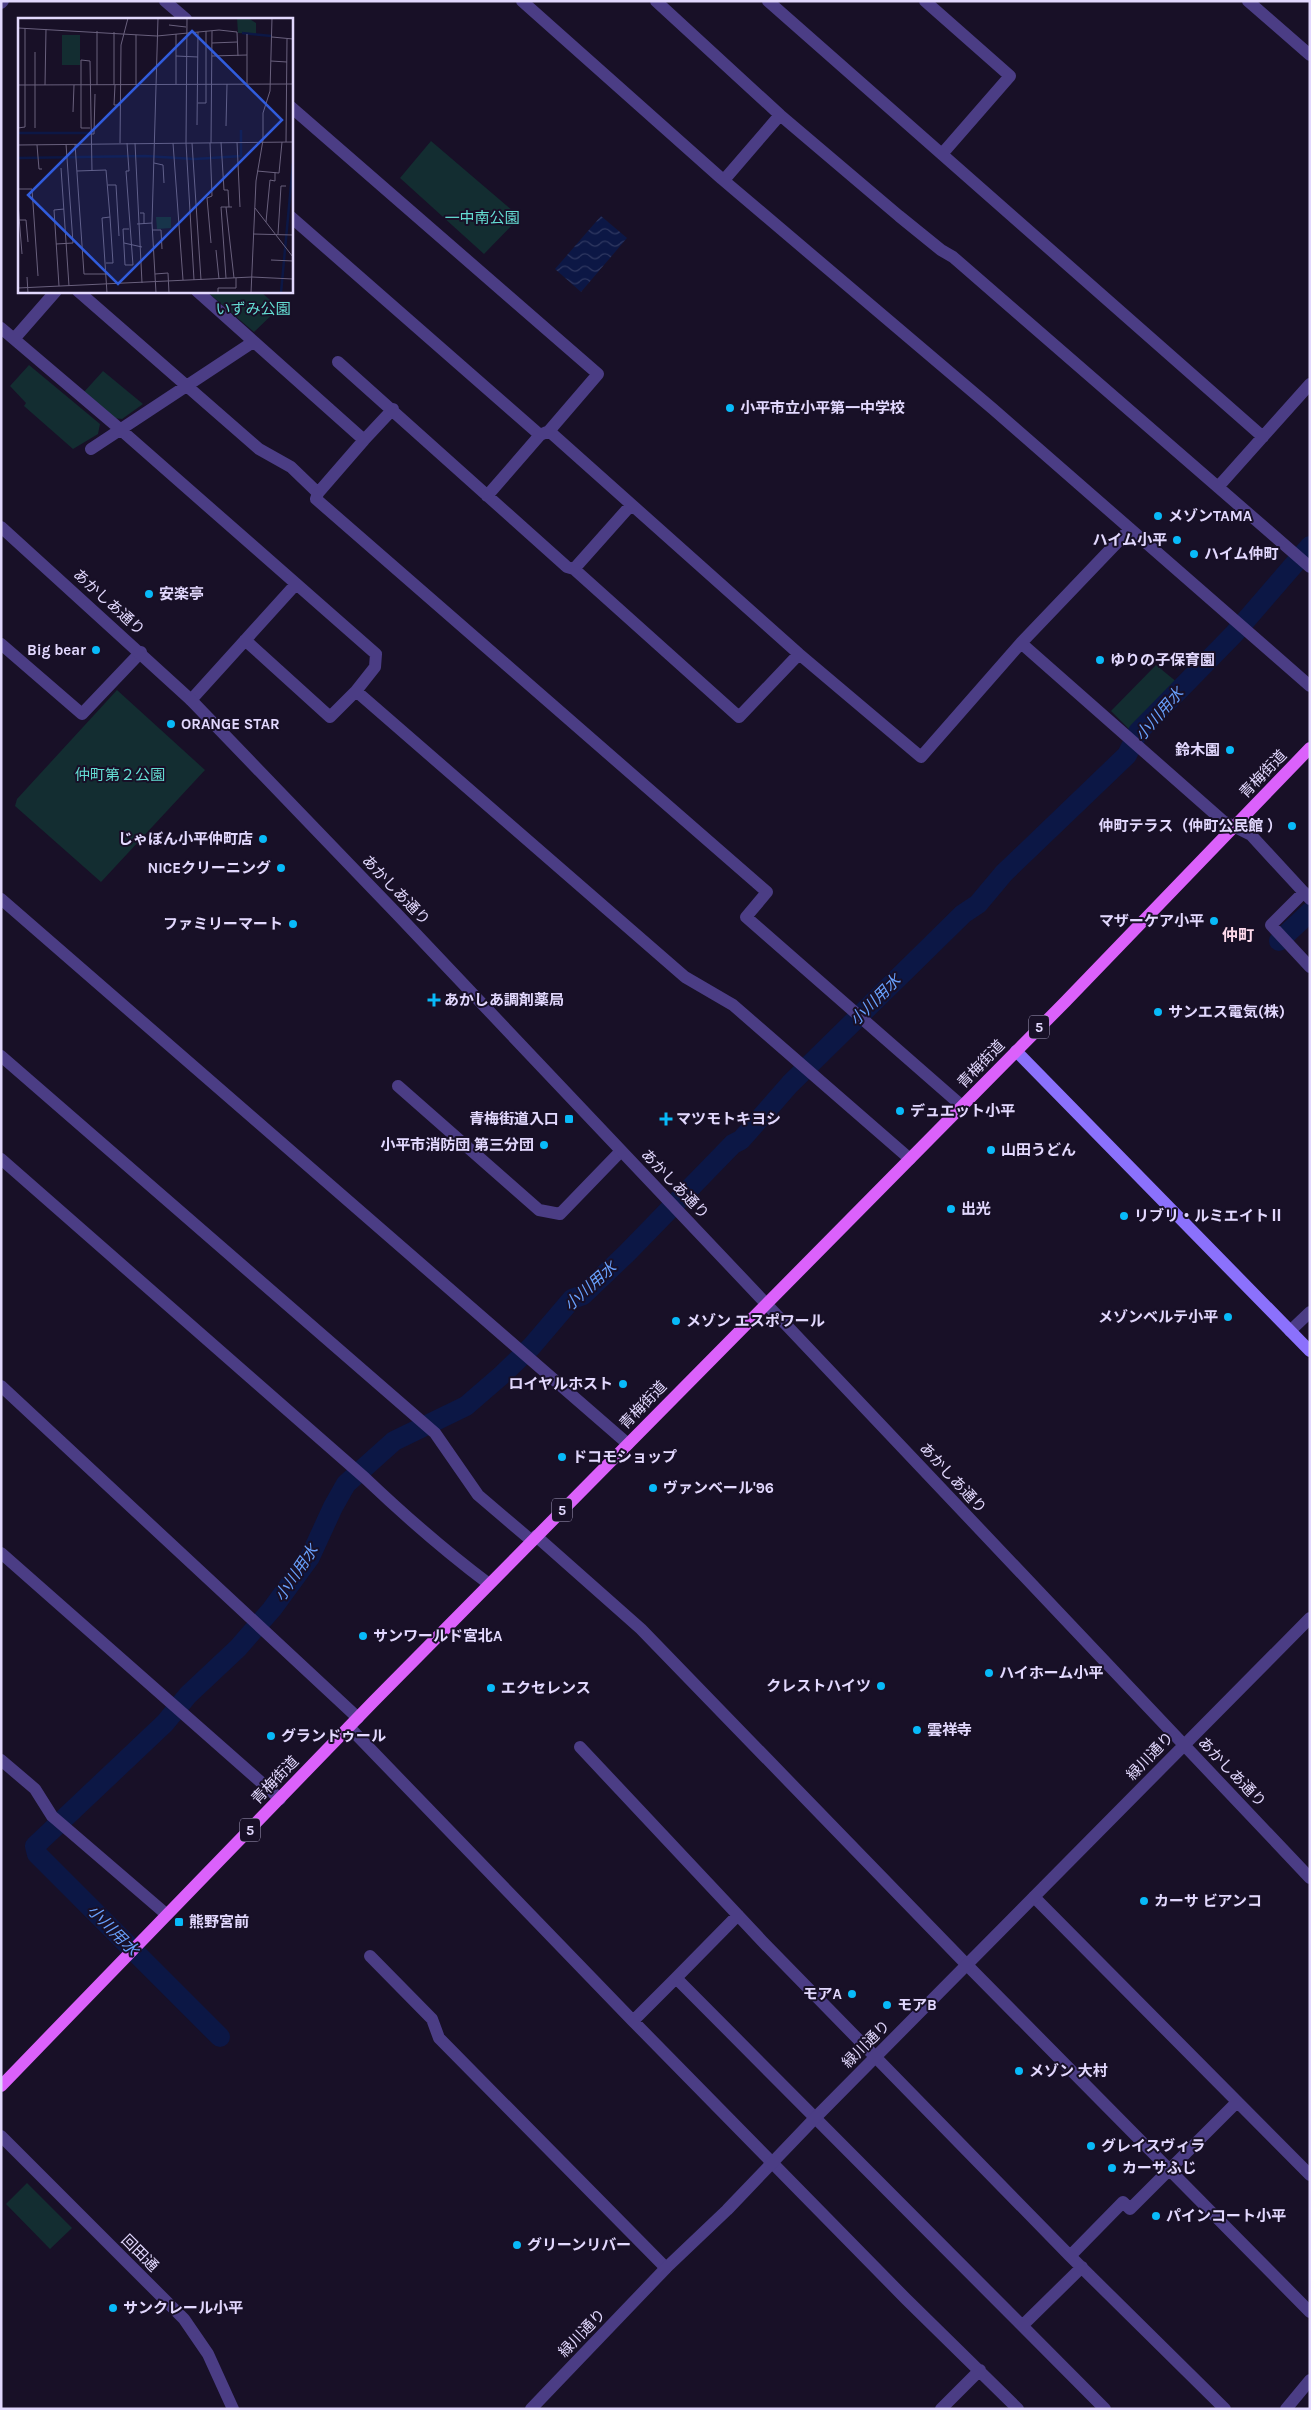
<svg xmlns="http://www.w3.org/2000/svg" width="1311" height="2410" font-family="Karla,'Noto Sans JP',sans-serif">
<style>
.park{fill:#132d31}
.water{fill:url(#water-waves)}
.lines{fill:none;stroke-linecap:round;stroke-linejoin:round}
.canal{stroke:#0c1745;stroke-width:20}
.minor{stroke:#4b3d85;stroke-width:12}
.tertiary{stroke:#4b3d85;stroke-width:12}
.secondary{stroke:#8b71fc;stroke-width:12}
.primary{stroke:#db61fb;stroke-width:12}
.poi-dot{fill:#08baf9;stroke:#181027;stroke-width:2}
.labels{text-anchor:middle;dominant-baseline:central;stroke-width:4;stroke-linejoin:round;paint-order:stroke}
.shield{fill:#181027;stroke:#a59cbe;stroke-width:1}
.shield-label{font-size:14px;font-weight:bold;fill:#e2d8fe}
.park-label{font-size:15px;fill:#64ddd3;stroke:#181027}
.poi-label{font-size:15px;font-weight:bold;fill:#e2d8fe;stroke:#181027;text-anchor:start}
.street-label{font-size:15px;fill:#e2d8fe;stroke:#181027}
.water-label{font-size:16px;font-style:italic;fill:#689ffb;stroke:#181027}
.neighbourhood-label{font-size:16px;font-weight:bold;fill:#fed9eb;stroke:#181027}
.inset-river{fill:none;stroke:#0c1745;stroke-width:2.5}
.inset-road{fill:none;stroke:#69607d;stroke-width:1}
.view{fill:#315cdc;fill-opacity:0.15;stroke:#315cdc;stroke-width:2.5}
.inset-edge{fill:none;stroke:#e2d8fe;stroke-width:2.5}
</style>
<defs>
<pattern id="water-waves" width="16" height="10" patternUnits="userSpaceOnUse" patternTransform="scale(1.25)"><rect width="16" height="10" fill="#0c1745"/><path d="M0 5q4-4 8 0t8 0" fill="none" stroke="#2f3861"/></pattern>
</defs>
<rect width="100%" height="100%" fill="#181027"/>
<path class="park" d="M431,141L520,217L484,254L400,178Z
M206,291H260L279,308L254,332Z
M29,365L100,424L98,434L73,449L24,406L26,403L10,386Z
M103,371L143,404L122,419L113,418L84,392Z
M1156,665L1178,683L1131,731L1111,711Z
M117,690L205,770L101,882L15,806L17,799Z
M27,2183L72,2228L50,2249L6,2204Z"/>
<path class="water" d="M601,216L627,238L581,292L555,269Z"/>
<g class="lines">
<path class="canal" d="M1279,941L1310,912
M220,2037L37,1854L35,1846L165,1723L188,1695L238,1648L272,1609L310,1557L333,1507L346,1484L394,1441L466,1406L503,1374L532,1346L572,1299L583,1295L627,1253L733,1144L741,1140L790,1084L963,914L978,904L1004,873L1127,755L1138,732L1234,634L1310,546"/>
<path class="minor" d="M165,1L186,19
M522,1L722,179L993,409L1310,686
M656,1L780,115L899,216L941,250L953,257L1310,567
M768,1L1263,437
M925,1L1010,76L942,154
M1248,1L1310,55
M1,3L3,1
M291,107L598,374L549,431L799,654L921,757L1021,643L1130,529
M724,180L780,115
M291,217L540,435L549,431
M78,291L259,449L291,467L318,493
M197,291L364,440L318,493L316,499L767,892L746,917L962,1106
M1,328L121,430L376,654L375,667L356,691L685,977L733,1005L910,1159
M14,339L56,291
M338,362L567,567L574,569L739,717L799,654
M364,440L393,409
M91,449L253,342
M1218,487L1310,384
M487,496L540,435
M574,569L631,505
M245,640L330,717L356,691
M1021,643L1223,821L1251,835L1310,899
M1,644L82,714L141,652
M191,700L296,584
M1304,892L1271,925L1310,967
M1,899L628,1444
M1,1056L435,1433L478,1495L532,1541
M398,1086L539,1210L560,1214L621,1151
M1,1159L365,1478C405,1516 445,1551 489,1584
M1290,1331L1310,1312
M1,1386L358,1718
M536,1536L641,1629L967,1965L1310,2312
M1,1553L280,1799
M349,1727L633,2021L906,2299L1018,2409
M580,1747L762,1941L1070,2256L1225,2409
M1,1760L35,1789L52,1816L166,1914
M1034,1897L1310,2175
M738,1915L676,1978L1105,2409
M370,1956L432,2019L439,2038L666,2268
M633,2021L676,1978
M1070,2256L1123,2202L1130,2209L1237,2102
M1023,2325L1082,2267
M941,2409L980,2370
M1286,2409L1310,2380"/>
<path class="tertiary" d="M1,527L191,700L398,915L1310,1878
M1,2136L184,2319L208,2354L233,2409
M531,2409L666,2268L727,2210L816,2117L1310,1618"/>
<path class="secondary" d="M1016,1051L1310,1351"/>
<path class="primary" d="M1,2086L373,1702L1065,1002L1310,748"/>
</g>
<g class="poi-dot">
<circle cx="730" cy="408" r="5"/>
<circle cx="1158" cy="516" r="5"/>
<circle cx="1177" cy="540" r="5"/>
<circle cx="1194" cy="554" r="5"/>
<circle cx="149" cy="594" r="5"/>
<circle cx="96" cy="650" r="5"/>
<circle cx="1100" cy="660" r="5"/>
<circle cx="171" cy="724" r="5"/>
<circle cx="1230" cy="750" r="5"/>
<circle cx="1292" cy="826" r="5"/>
<circle cx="263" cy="839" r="5"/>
<circle cx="281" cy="868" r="5"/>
<circle cx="1214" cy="921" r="5"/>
<circle cx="293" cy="924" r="5"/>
<path d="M431.5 992.5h5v5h5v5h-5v5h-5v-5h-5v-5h5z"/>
<circle cx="1158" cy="1012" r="5"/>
<circle cx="900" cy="1111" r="5"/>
<rect x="564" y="1114" width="10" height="10" rx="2.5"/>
<path d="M663.5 1111.5h5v5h5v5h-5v5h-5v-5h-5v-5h5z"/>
<circle cx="544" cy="1145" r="5"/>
<circle cx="991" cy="1150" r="5"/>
<circle cx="951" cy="1209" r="5"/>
<circle cx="1124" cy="1216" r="5"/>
<circle cx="1228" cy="1317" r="5"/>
<circle cx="676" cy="1321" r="5"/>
<circle cx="623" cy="1384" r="5"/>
<circle cx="562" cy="1457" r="5"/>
<circle cx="653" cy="1488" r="5"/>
<circle cx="363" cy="1636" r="5"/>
<circle cx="989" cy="1673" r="5"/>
<circle cx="881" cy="1686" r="5"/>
<circle cx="491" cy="1688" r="5"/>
<circle cx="917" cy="1730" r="5"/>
<circle cx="271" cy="1736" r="5"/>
<circle cx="1144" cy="1901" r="5"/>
<rect x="174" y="1917" width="10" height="10" rx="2.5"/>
<circle cx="852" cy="1994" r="5"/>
<circle cx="887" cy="2005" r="5"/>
<circle cx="1019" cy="2071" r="5"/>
<circle cx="1091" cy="2146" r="5"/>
<circle cx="1112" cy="2168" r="5"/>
<circle cx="1156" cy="2216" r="5"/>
<circle cx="517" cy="2245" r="5"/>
<circle cx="113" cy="2308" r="5"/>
</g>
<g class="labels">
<g class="shield">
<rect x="1029" y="1015.5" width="20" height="23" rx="4"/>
<rect x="552" y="1498.5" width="20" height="23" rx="4"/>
<rect x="240" y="1818.5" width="20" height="23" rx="4"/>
</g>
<g class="shield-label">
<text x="1039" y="1027">5</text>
<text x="562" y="1510">5</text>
<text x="250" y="1830">5</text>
</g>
<g class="park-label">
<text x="482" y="218">一中南公園</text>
<text x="253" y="309">いずみ公園</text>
<text x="120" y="775">仲町第２公園</text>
</g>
<g class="poi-label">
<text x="740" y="408">小平市立小平第一中学校</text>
<text x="1168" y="516">メゾンTAMA</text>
<text x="1167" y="540" text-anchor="end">ハイム小平</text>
<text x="1204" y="554">ハイム仲町</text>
<text x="159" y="594">安楽亭</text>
<text x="86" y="650" text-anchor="end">Big bear</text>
<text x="1110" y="660">ゆりの子保育園</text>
<text x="181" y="724">ORANGE STAR</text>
<text x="1220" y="750" text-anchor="end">鈴木園</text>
<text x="1282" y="826" text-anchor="end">仲町テラス（仲町公民館 ）</text>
<text x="253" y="839" text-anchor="end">じゃぼん小平仲町店</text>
<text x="271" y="868" text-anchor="end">NICEクリーニング</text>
<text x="1204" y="921" text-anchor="end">マザーケア小平</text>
<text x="283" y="924" text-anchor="end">ファミリーマート</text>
<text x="444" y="1000">あかしあ調剤薬局</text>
<text x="1168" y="1012">サンエス電気(株)</text>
<text x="910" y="1111">デュエット小平</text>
<text x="559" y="1119" text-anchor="end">青梅街道入口</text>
<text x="676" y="1119">マツモトキヨシ</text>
<text x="534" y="1145" text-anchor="end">小平市消防団 第三分団</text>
<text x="1001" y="1150">山田うどん</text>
<text x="961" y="1209">出光</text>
<text x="1134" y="1216">リブリ・ルミエイトⅡ</text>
<text x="1218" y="1317" text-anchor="end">メゾンベルテ小平</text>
<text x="686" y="1321">メゾン エスポワール</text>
<text x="613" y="1384" text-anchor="end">ロイヤルホスト</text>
<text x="572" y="1457">ドコモショップ</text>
<text x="663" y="1488">ヴァンベール'96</text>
<text x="373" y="1636">サンワールド宮北A</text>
<text x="999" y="1673">ハイホーム小平</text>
<text x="871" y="1686" text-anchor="end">クレストハイツ</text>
<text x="501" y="1688">エクセレンス</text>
<text x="927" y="1730">雲祥寺</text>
<text x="281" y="1736">グランドゥール</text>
<text x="1154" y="1901">カーサ ビアンコ</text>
<text x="189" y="1922">熊野宮前</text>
<text x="842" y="1994" text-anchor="end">モアA</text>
<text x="897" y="2005">モアB</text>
<text x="1029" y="2071">メゾン 大村</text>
<text x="1101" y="2146">グレイスヴィラ</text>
<text x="1122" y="2168">カーサふじ</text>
<text x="1166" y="2216">パインコート小平</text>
<text x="527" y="2245">グリーンリバー</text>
<text x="123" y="2308">サンクレール小平</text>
</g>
<g class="street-label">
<text transform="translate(109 602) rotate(42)">あかしあ通り</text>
<text transform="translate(1263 774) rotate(-46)">青梅街道</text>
<text transform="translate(396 890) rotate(46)">あかしあ通り</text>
<text transform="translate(981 1064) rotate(-46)">青梅街道</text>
<text transform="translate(675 1184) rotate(46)">あかしあ通り</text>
<text transform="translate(643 1405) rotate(-46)">青梅街道</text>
<text transform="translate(953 1478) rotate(47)">あかしあ通り</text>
<text transform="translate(1150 1756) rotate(-46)">緑川通り</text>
<text transform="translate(1232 1772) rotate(46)">あかしあ通り</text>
<text transform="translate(275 1780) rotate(-46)">青梅街道</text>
<text transform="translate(866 2044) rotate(-45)">緑川通り</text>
<text transform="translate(140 2253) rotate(45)">回田通</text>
<text transform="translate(582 2333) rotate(-46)">緑川通り</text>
</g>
<g class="water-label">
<text transform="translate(1159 714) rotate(-49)">小川用水</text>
<text transform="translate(875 1000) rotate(-45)">小川用水</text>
<text transform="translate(590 1286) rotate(-42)">小川用水</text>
<text transform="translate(296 1573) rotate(-56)">小川用水</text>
<text transform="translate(113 1930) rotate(45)">小川用水</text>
</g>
<g class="neighbourhood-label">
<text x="1238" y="935">仲町</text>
</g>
</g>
<g transform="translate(18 18)">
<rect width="275" height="275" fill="#181027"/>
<path d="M219,0H230L238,5V16L220,15ZM44,17H62V47H44ZM138,199H153V210L139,211Z" fill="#132d31"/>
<path class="inset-river" d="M224,15L253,18M0,115H73M0,140L127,138L177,141L223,138V112M263,275L275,145"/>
<path class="inset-road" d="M151,7L168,9M0,10L139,18L201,12L219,14L220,38M254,19L275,21M194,25L219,24M17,34V110M158,38L180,39M194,38L229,37M253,43L269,44M158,66V16M229,66V16M0,67L275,66M27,67L28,11M79,67V13M96,67V14M97,67L96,87H102M118,67V17M180,85H188V13M55,94L56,67M179,107L180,14M208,108L209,66M0,110L7,109V10M72,110H63V42L72,43L74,153M72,116H76L77,76M203,124L206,172H210L211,189M219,124L222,189M268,124L269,21M102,125L103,27L110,0M109,125L111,153H108L115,247H107L105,211H111M117,125L124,265M155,125L165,262M168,125L176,262M168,125L169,0M174,125L183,262M192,125L194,178L189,180L193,225M193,125L194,13M57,126L66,256H89M0,127L275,124M19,127L21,151H24M136,145L145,147L146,165M43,150L51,268M59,153L88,152L92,199L84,200L89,275M239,153L261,155L264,124M90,167H98L101,218M0,171H14L20,258M0,186L4,236M208,189L216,260M237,190L275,239M122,195H126V206M1,202H8L10,224M248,204L252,162L257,163V154M119,206L134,205M134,212H143L144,231M235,216L275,217M260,216L263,168H268M106,225L124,229M38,226L55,225L48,126M198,232L201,261M253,242L275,243M88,245H95L92,199M137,256L150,255L151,275M9,259L10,275M208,260L203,189H214M41,268L36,192L46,191M0,270L234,259L275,261M211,270H218V260M138,275L134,205L140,0M200,275V270H211M233,275L238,163L245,122V95L252,73L254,0"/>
<path class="view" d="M174,13L264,102L100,266L10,177Z"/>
<rect width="275" height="275" class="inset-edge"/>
</g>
<rect width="1311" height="2410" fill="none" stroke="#e2d8fe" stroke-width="5"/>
</svg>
